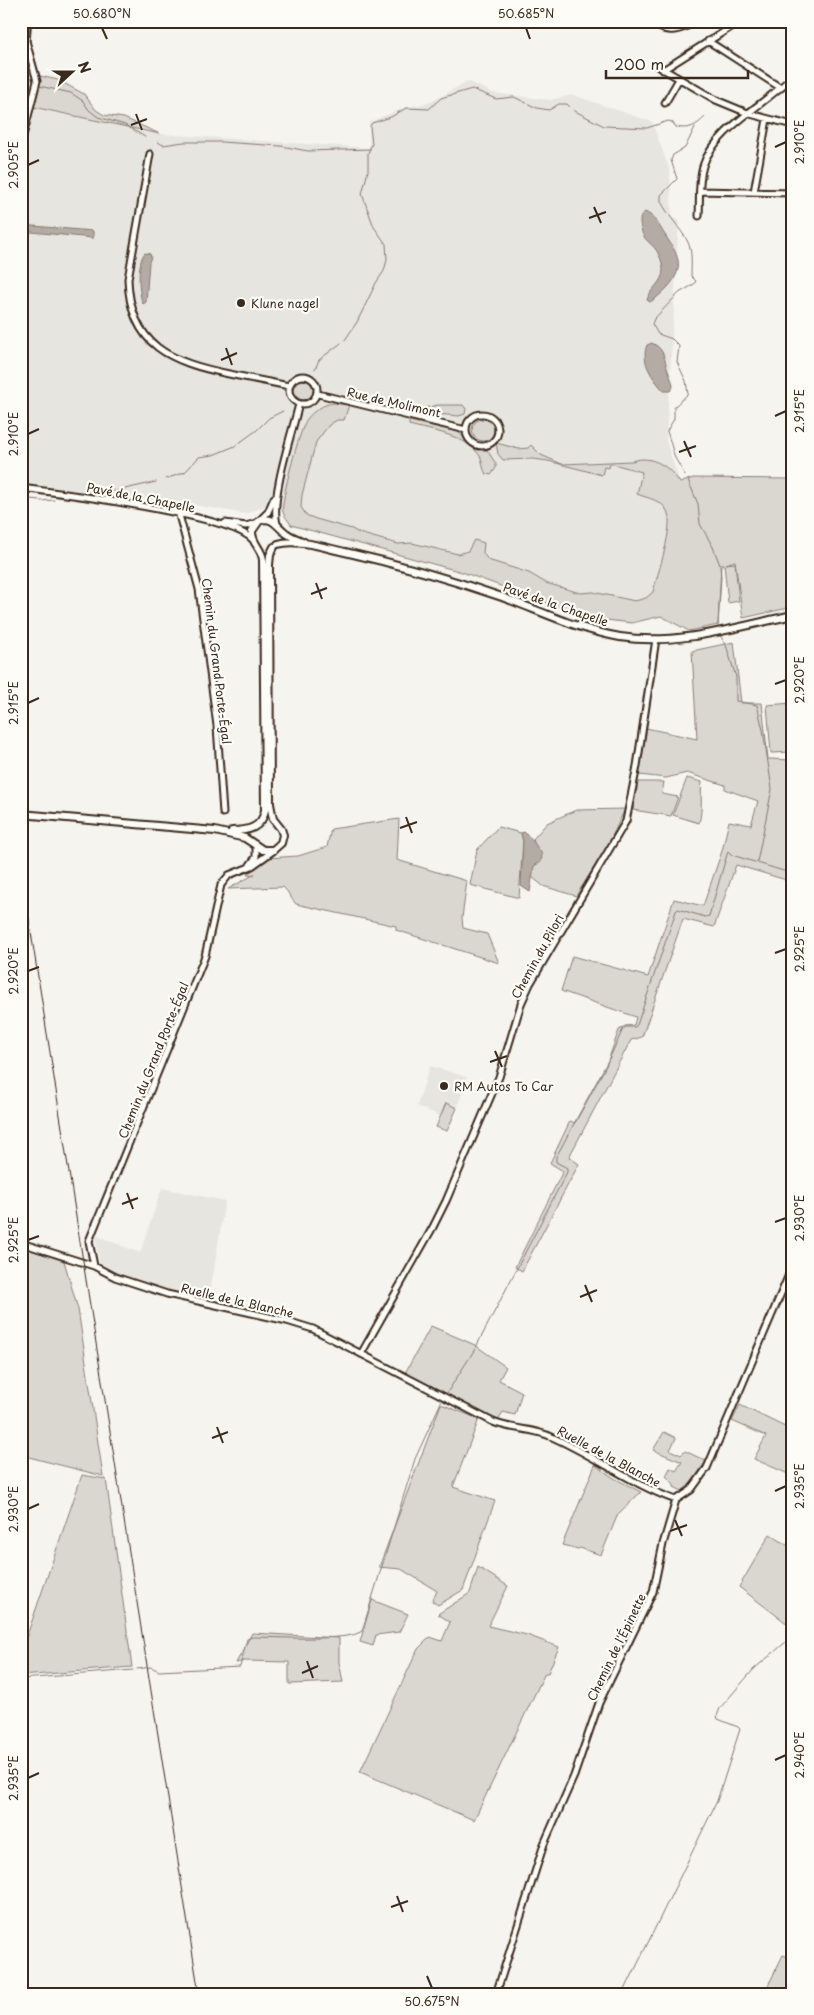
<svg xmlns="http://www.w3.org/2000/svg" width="814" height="2015" font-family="'Playpen Sans',sans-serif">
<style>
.built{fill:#e7e5df}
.green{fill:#dad6d0;stroke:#8a8077}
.water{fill:#b4aca4;stroke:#84786e}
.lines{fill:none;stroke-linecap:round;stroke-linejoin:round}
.stream{stroke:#84786e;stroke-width:1}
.minor-casing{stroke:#3b2a1e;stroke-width:9}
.major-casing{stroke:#3b2a1e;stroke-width:10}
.minor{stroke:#fdfcf7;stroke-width:5}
.major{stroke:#fdfcf7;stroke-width:6}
.rail{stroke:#3b2a1e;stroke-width:1}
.ticks{fill:none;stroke:#3b2a1e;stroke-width:2}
.poi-dot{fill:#3b2a1e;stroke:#fdfcf7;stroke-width:2}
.labels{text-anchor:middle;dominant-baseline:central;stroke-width:4.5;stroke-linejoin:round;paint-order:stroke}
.poi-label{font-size:12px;fill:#3b2a1e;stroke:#fdfcf7;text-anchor:start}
.street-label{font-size:12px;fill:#3b2a1e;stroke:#fdfcf7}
.neatline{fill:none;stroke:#3b2a1e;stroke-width:2}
.ticks-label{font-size:12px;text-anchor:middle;fill:#3b2a1e}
</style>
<rect width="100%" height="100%" fill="#f5f4ee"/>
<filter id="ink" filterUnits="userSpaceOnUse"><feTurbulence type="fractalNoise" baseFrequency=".02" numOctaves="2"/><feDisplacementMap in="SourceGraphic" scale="10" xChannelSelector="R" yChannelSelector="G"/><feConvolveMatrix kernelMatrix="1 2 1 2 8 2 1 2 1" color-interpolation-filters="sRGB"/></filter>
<g filter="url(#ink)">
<path class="built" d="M468,81L493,93L550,100L573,95L652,122L670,171L672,218L679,220L666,441L680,483L661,616L458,568L291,525L283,511L265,506L246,514L189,504L21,484V159L33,107L160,134L369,148V122L404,108L431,102Z
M430,1066L467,1077L457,1108L446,1103L440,1116L417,1106Z
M162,1188L225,1201L209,1300L136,1281L116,1275L100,1266L95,1235L140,1253Z"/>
<path class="green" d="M23,21H32L30,43L40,76L58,80L84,94L96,110L104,115L124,118L160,134L33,107L21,159V135L32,88L25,87L21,89V76L32,74L23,40Z
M294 390a10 10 0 1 1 20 0a10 10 0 1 1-20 0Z
M333,403L349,405L344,420H337L329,425L316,442L302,495L301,507L306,515L316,519L352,529L359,533L398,544L412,543L458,554L468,551L474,540L484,543L483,553L488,560L529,573L546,583L580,593L593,592L635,601L646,598L653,592C657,575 675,525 667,511C662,500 647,498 637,494L642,472L610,463L609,468L604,467L602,475L548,461L533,459L503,460L498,454L496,443L519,449L528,448L531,445L541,455L562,464L632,461C652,454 670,467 680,483L693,478L793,479V607L743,618L735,561L726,564L735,563L739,601L728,603L724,564H721L718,625L689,631L661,616L632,623L589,618L462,572L291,525C289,521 284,516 283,512C280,502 300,428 307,419C313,411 324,404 333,403Z
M437,405H463L466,409L465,414L459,416L424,413L421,409Z
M472 430a11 11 0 1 1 22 0a11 11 0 1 1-22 0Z
M409,421L458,432L472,446L487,450L496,464V468L491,475L486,474C482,468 483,461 480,456C465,434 431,431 409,425Z
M734,642L741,703H762L768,759L793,760V882L736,865L714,927L683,919L642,1037L631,1040L569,1157L579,1164L522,1271L515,1267L563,1171L550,1163L570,1121L575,1123L606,1066L619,1030L625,1026L634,1025L636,1017L561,991L572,956L648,977L674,899L703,906L722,851L729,821L751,825L758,801L725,789V785L687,773L666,778L639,775L646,728L697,739L692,651Z
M792,703V752L771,753L767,705Z
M687,778L702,782C700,797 703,809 699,823L673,815Z
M638,782H664L662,794L678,797L671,816L633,810Z
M625,809L608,845L576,896L543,886L532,877L535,846L533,839L547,823L576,810Z
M399,819L397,860L467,881L462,918L463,928L487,934L499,963L396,930V926L296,904C290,898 289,892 283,887L228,889L255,874L247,875L266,858L298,856L327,847L331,829Z
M498,827L521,833L523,841L519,898L470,885L477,850Z
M446,1103L457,1108L447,1131L436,1127Z
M21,1246L64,1261L78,1309L103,1476L21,1455Z
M431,1326L475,1345L506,1367L499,1380L522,1392L515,1415L503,1412L498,1421L405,1373Z
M441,1404L479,1419L453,1487L495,1501L463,1590L438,1605L432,1601L437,1591L401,1569L379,1567Z
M740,1405L793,1431V1476L754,1459L766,1436L732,1421Z
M664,1432L676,1438L670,1450L681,1455L685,1451L706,1461L692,1482L682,1491L674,1487V1484L666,1476L670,1468L676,1471L682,1462L653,1450Z
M595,1465L614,1478L641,1492L618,1514L601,1555L580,1548L578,1549L562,1545Z
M82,1475L106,1479L132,1667L21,1676V1653Z
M770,1534L793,1549V1628L739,1587Z
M478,1567L508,1586L488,1626L527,1635L559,1647L548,1673H545L474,1820L360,1772L418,1649L430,1637L442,1641L450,1622L438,1614L470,1593Z
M372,1600L408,1614L399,1632L376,1635L373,1646L360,1642Z
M252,1633L339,1638V1662L343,1682L289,1684V1662L244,1661L236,1663Z
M783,1955L793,1959V1994H764Z"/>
<path class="water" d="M645,212C655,216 659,226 665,235C678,255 686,266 668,287C662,293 657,298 650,302L647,300C650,288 663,283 663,270C663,265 661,259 659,255C652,240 642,244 640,222C640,217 641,215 645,212Z
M21,225L93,231V238L21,231Z
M145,253L150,254L151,257L149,262L146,302L143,304C138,294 137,260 145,253Z
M652,343C665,349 664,359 668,371C670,377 673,381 673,387L670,391H664C653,379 640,362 647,345Z
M524,832C533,839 535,845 542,854L541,862L534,866L530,892L521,886L523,841L521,833Z"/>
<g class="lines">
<path class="stream" d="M21,83L34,84
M39,86L71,93L83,101L89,110L98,117L125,125L145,137
M158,142L163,145L184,142H221L281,146L308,151L370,149
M345,340L357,322L376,283L384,271L387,260L386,244L374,227L362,194L368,171V153L372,144L370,126L372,123L391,117L406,108L429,109L441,98L472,89L496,99L514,97L537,108L549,110L559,104H567L573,110L604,126L647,128L668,121L672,122L676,127C690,130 696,126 706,116
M315,369L319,360L341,343
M685,475L675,458L667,431L674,419V407L688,394L686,381L677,362L679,346L672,339L658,334L652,324L654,319L679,293L693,285L696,281L691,276C691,269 692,255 690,248C688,236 666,214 661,201V195L677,179L671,160L673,155L685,148L695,127
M166,479L185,472L199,457L213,455L235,446L257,430L269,418L283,411
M688,480L698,504L700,524L713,547L720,565L721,577L718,626
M107,493L156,482
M21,498L39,500
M41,501L54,500
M720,635L726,645L736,677V701L757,705L763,730L772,789L757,862
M447,1393L475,1349L567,1172V1168L556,1162V1157L611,1055L623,1029L626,1027H635L637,1025L676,911L678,909L705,917L709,916L728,851L732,855L793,874
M137,1669L151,1667L159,1671L240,1667L247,1639L252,1637C272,1637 349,1642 362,1631L415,1459L442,1400
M21,1679L133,1670
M623,1994L717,1801L740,1729L738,1727L718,1719L717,1716L720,1708L754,1669L793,1636"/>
<defs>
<path id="minor" d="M654,21C665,38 684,28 698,21
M708,41L781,88
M656,65L716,100L750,114L793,125
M663,70L733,26
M665,103L679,79
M21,144L37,81L26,41L27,21
M150,154L128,279C130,347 172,362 229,374C249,378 269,382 289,386
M700,191L793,193
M754,192L767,119
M699,216C700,200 698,182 703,166C713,131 767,103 793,76
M289 390a14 14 0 1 1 28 0a14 14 0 1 1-28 0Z
M318,394L466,430
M466 430a16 16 0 1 1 32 0a16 16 0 1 1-32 0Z
M21,488C61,493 229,515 252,539
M179,515L199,589L217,726L223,813
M260,520L268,512L274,498
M225,523L246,526L256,523
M277,524C270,498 292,433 299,404
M250,865L256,857V845
M21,1243L94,1266L115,1277L167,1294L287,1321L313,1329L493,1422C513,1430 533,1428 552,1437C595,1456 631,1484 676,1500
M94,1266L89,1241L205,956L221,885L229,875L252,866L273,851
M361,1354L433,1227L446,1201L499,1077L521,1004L530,984L626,821L637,766L656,639
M496,1994L544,1844L574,1776L599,1703L653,1592L663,1544L676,1500L691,1490L707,1468L793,1265"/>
<path id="major" d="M278,544C296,538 326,548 345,552C398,564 450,579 502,597C541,611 579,630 620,637C678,646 737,627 793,615
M21,814L215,831L245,838L263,850H273L281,843L283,835L281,829L273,819L270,804L269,565L270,555L274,547
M232,831C248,831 262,828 265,810L263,560C262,548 251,543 252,531L259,521C273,515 276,526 286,533C291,537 298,539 304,542"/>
</defs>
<use href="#minor" class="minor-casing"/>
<use href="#major" class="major-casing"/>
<use href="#minor" class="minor"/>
<use href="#major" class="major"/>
<path class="rail" d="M21,869L199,1994"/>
</g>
</g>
<path class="ticks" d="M102,28L107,39M526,28L530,39M136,114L142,130M131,125L147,119M775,147L786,142M28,165L39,160M594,207L601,223M589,218L606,212M226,348L232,365M221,360L237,353M775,416L786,411M28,434L39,429M684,441L691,457M679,452L696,446M316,583L322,599M311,594L327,588M775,684L786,680M28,703L39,698M406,817L412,833M400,828L417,822M775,953L786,949M28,971L39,967M495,1051L502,1067M490,1062L507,1056M127,1193L133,1209M122,1204L138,1198M775,1222L786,1218M28,1240L39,1236M585,1285L592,1302M580,1297L597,1290M217,1427L223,1443M212,1438L228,1432M775,1491L786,1486M28,1509L39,1504M675,1520L682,1536M670,1531L687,1525M307,1661L313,1678M302,1673L318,1666M775,1760L786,1755M28,1778L39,1773M397,1896L403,1912M391,1907L408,1901M427,1976L432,1988"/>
<g class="poi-dot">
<circle cx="241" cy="303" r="5"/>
<circle cx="444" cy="1086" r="5"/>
</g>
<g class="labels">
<g class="poi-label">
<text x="251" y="303">Klune nagel</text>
<text x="454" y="1086">RM Autos To Car</text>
</g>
<g class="street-label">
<text transform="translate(394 402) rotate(13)">Rue de Molimont</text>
<text transform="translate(141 497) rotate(11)">Pavé de la Chapelle</text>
<text transform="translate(556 604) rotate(19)">Pavé de la Chapelle</text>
<text transform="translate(217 661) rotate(83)">Chemin du Grand Porte-Égal</text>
<text transform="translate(537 956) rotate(-61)">Chemin du Pilori</text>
<text transform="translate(153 1060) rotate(-68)">Chemin du Grand Porte-Égal</text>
<text transform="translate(237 1300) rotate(13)">Ruelle de la Blanche</text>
<text transform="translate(609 1456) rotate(28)">Ruelle de la Blanche</text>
<text transform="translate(616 1647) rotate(-64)">Chemin de l'Épinette</text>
</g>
</g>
<rect width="814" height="2015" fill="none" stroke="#fdfcf7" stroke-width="55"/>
<g transform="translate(72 72) rotate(69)" stroke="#fdfcf7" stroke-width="4" paint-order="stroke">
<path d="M0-4L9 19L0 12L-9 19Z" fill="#3b2a1e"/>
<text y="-8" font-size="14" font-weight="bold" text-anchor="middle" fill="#3b2a1e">N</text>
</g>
<path d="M606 70v8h142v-8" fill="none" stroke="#3b2a1e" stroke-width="2.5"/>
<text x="614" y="70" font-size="15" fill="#3b2a1e" stroke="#fdfcf7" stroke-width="4" paint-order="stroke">200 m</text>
<rect x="28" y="28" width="758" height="1960" class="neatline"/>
<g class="ticks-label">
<text x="102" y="18">50.680°N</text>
<text x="526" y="18">50.685°N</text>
<text transform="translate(800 142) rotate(-90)" y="4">2.910°E</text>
<text transform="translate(14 165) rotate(-90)" y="4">2.905°E</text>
<text transform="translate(800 411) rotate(-90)" y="4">2.915°E</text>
<text transform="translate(14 434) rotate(-90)" y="4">2.910°E</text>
<text transform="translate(800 680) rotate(-90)" y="4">2.920°E</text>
<text transform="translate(14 703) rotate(-90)" y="4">2.915°E</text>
<text transform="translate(800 949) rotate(-90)" y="4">2.925°E</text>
<text transform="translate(14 971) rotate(-90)" y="4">2.920°E</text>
<text transform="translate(800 1218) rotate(-90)" y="4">2.930°E</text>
<text transform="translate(14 1240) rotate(-90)" y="4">2.925°E</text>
<text transform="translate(800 1486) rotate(-90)" y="4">2.935°E</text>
<text transform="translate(14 1509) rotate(-90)" y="4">2.930°E</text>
<text transform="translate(800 1755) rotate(-90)" y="4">2.940°E</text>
<text transform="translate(14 1778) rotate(-90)" y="4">2.935°E</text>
<text x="432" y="2006">50.675°N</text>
</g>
</svg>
